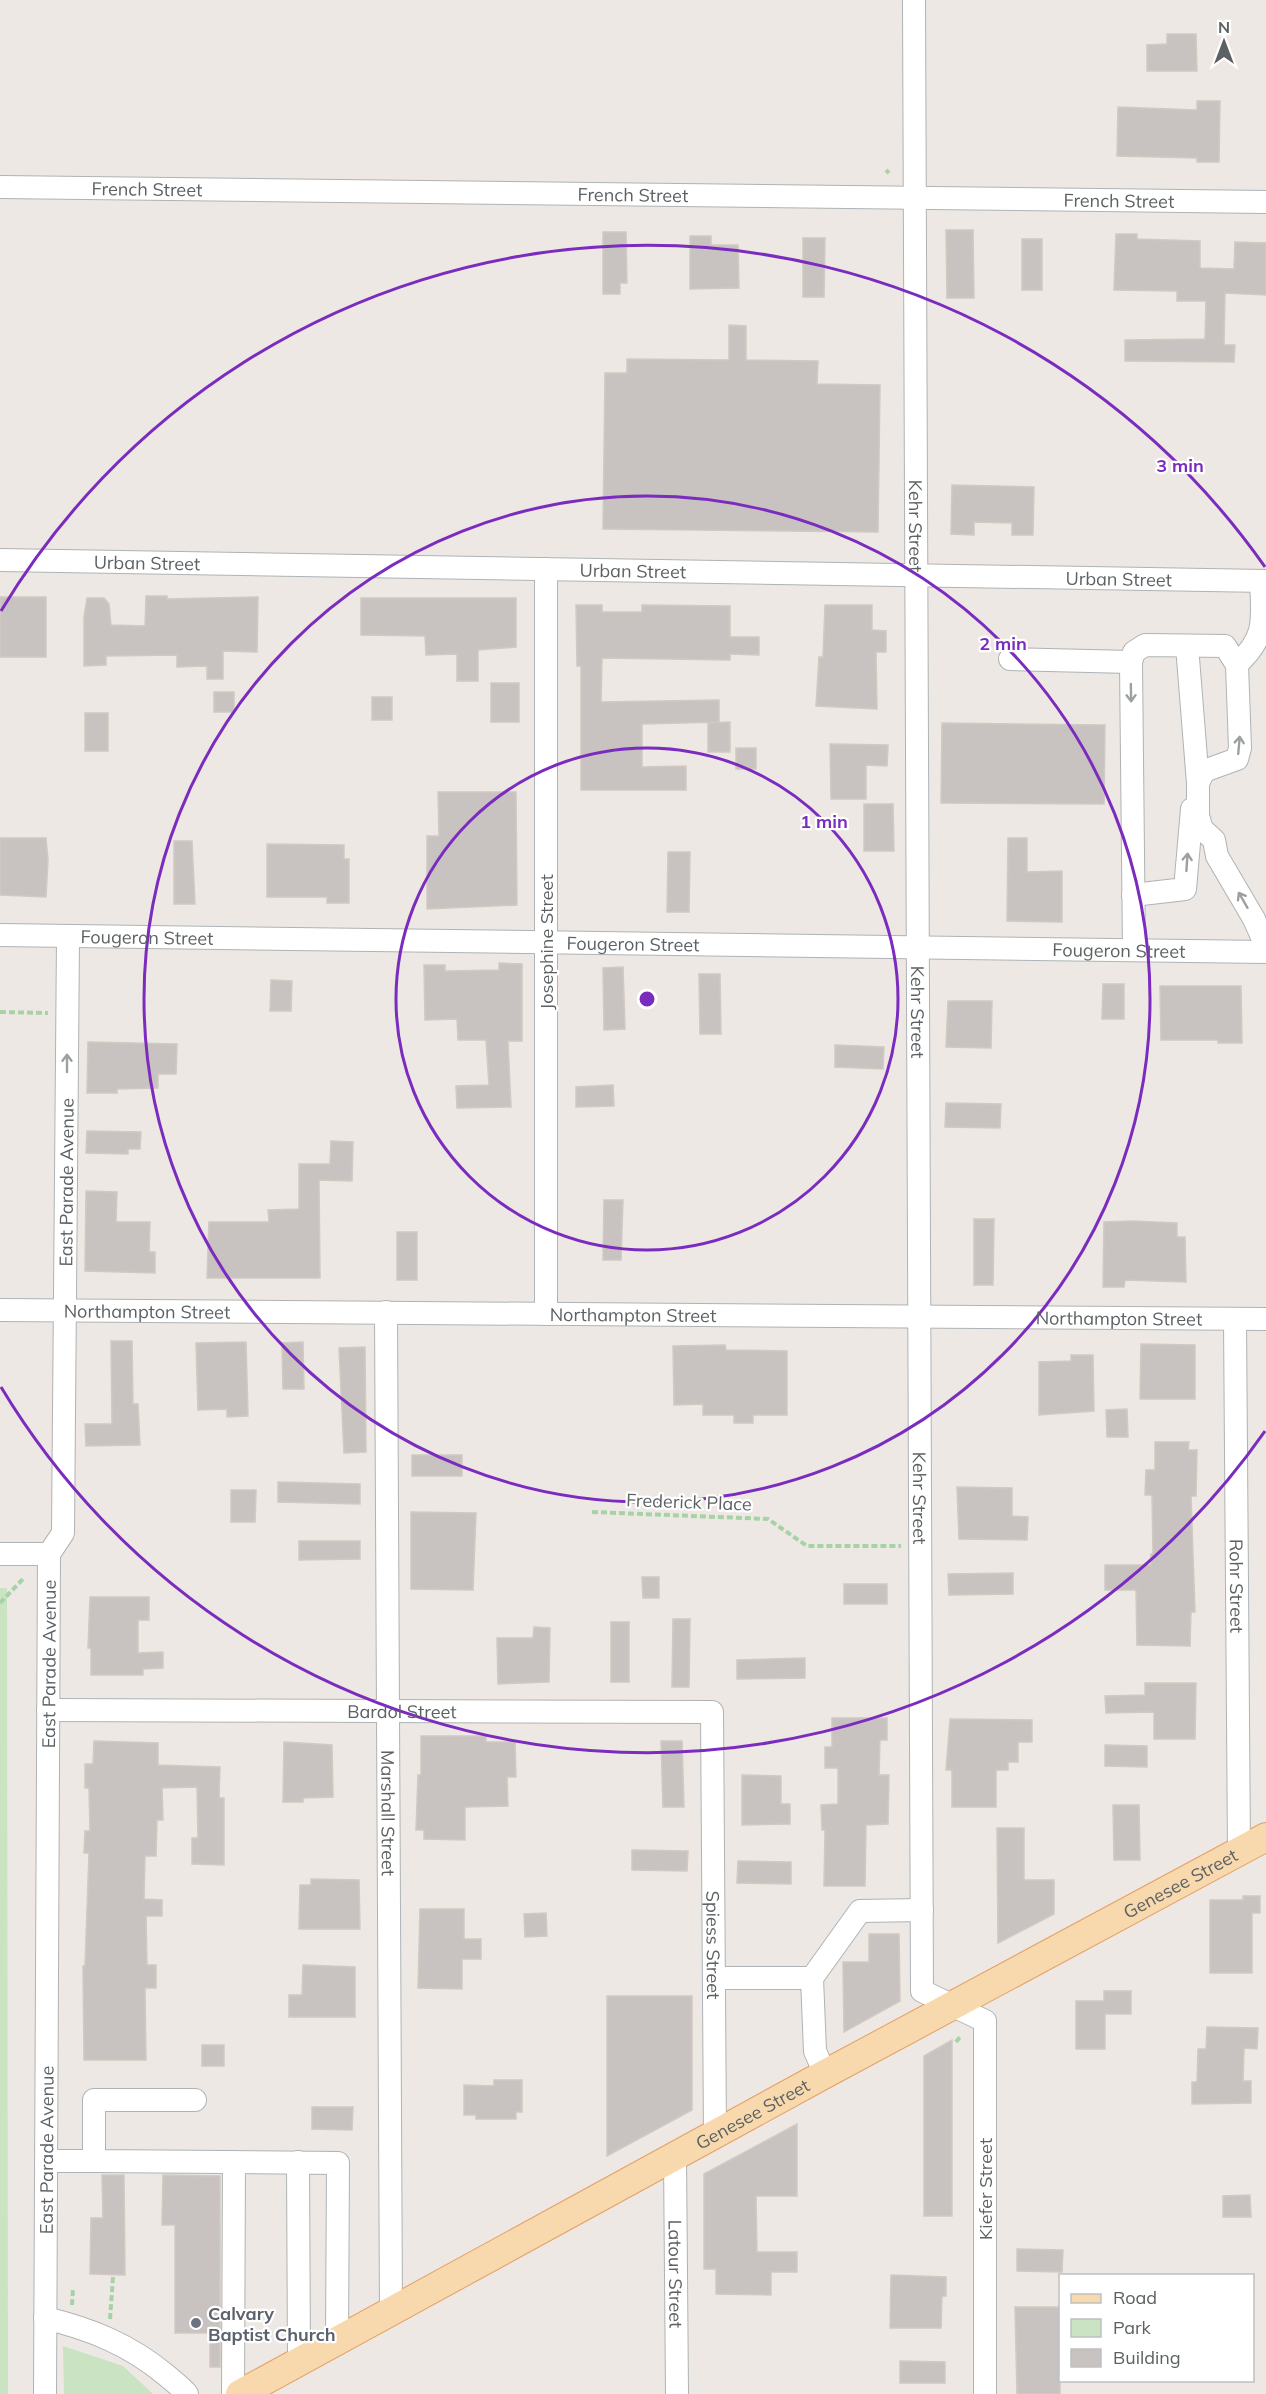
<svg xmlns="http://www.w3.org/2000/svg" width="1266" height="2394" font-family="Mulish,sans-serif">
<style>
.green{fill:#cae3c2}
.building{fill:#c8c3c0;stroke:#d1c9c2;stroke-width:1.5}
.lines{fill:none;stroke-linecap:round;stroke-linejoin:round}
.minor-casing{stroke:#afb3b5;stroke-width:24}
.major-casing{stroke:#e59f64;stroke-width:30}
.path{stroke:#a6d3a6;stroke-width:4;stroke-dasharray:6 3;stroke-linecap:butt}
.minor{stroke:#fff;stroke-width:22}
.major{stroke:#f8d8ad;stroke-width:28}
.oneway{stroke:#9da0a1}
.ring{fill:none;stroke:#7b2cbf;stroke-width:3}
.worship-dot{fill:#6b7280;stroke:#fff;stroke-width:2}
.labels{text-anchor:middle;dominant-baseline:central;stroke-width:4.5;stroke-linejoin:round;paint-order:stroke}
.street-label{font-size:18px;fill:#5c6163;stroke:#fff}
.worship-label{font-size:18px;font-weight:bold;fill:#5b616d;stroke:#fff;text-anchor:start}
.centre{fill:#7b2cbf;stroke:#fff;stroke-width:3}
.ring-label{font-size:18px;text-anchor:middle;font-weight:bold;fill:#7b2cbf;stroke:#fff;stroke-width:4.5;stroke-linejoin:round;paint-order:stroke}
</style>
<rect width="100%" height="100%" fill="#ede8e3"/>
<path class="green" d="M0,1588H7L8,2394H0Z
M63,2346L123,2366L153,2394H64Z"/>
<path class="building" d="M1167,34H1196L1197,71H1147V45L1167,44Z
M1197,101H1220L1219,162H1197V158L1117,156L1118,107L1197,110Z
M946,230H973L974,298H947Z
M603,232H626L627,283H620V294H603Z
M1116,234H1137V239L1200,241V268L1234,269L1235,242L1266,243V295L1225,293L1224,345H1235L1234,362L1125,361V340L1205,339L1206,301H1177V291L1114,290Z
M690,236H711V245H738L739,288L690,289Z
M803,238H825L824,297H803Z
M1022,239H1042V290H1022Z
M729,325L746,326V360L818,361L817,384L880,385L878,532L603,529L605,373H627V359L729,360Z
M952,485L1034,487L1033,535H1012V523L974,522V535L951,534Z
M146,596H167V599L258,597L257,652L223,651V679H207V666L177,667V655L106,656V665L84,666V617L87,598H104L109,604L111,625L145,626Z
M0,597H46V657H0Z
M361,598H516V647L478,650V681H457V654L426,655L425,636L361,635Z
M576,605H602V612H642V605L730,606V637H759V655L730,654V660L602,658L601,702L719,700V722L642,724V767L686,766V790H581V666H577Z
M825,605H872V630L886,631V652H876L877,709L816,706L819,657H823Z
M491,683H519V722H491Z
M214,692H234V712H214Z
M372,697H392V720H372Z
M85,713H108V751H85Z
M730,722V752H708V723Z
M942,723L1105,725L1104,804L941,803Z
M830,744L888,745L887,766L866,765V799H831Z
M736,748H756V769H736Z
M438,792H516L517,905L427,909V836H439Z
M864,804H893L894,851H864Z
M0,838H46L48,860L46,897L0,895Z
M1008,838H1027V872L1062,871V922L1007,921Z
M174,841H192L195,904H174Z
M267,844L344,845V859H349V903H327V897H267Z
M668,852H690L689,912H667Z
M499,963L522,964V1041H508L511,1107L457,1108L456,1086L489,1085L486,1040H458L457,1019L425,1020L424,965H445V971L499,970Z
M623,967L625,1029L604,1030L603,968Z
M699,974H720L721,1034H700Z
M271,980L292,981L291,1011H270Z
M1103,984H1124V1019H1102Z
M1160,986H1241L1242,1043H1218V1040H1161Z
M948,1001H992L991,1048L946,1047Z
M88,1042L177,1044L176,1074H158V1088L117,1089V1093H87Z
M835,1045L884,1047L883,1069L835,1067Z
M613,1085L614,1106L576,1107V1087Z
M946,1103L1001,1104L1000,1128L945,1127Z
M87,1131L141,1132L140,1149H128V1154L86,1153Z
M331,1141L353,1142L352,1181L319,1180L320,1278H207L209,1222H269L268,1210L299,1209V1164H330Z
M86,1191L117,1192L116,1222H150L149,1252H155V1273L85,1271Z
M604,1200H623L621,1260H603Z
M974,1219H994L993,1285H974Z
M1133,1221L1177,1223V1237H1185L1186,1282L1125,1280L1124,1287H1103L1104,1222Z
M397,1232H417V1280H397Z
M111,1341H132L133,1404H138L140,1445L86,1446L85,1424H112Z
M246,1342L248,1416L227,1417V1409L198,1410L196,1343Z
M303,1342L304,1389H283L282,1343Z
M1141,1344L1195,1345V1399H1140Z
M725,1345L726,1350L787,1351V1415H753V1423H734V1415H703V1404L674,1405L673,1346Z
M365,1347L366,1452L344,1453L339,1348Z
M1071,1355H1093L1094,1411L1039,1415V1362L1071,1361Z
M1127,1409L1128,1437H1107L1106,1410Z
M1155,1442H1189L1188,1450H1197L1196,1496H1191L1195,1612H1191L1190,1646L1137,1645L1136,1590H1105V1565H1151V1554H1153L1152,1495H1145L1146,1470H1155Z
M412,1455H462V1476H412Z
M278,1482L360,1484V1504L278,1502Z
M957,1487L1012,1488V1516L1028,1517L1027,1540L959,1539Z
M231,1490H256L255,1522H231Z
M411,1512L476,1513L473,1590L411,1589Z
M299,1541H360V1559L299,1560Z
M1013,1573V1594L949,1595L948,1574Z
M642,1577H659V1598H643Z
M844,1584H887V1604H844Z
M90,1597H149V1620H138V1653L163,1652V1668L143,1669V1675H91V1648H88Z
M673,1619H690L689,1687H672Z
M611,1622H629V1682H611Z
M534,1627L550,1628L549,1682L498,1684L497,1638H533Z
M805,1658V1678L737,1679V1660Z
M1145,1683H1196L1195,1739H1154V1712L1106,1713L1105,1696L1145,1695Z
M832,1718H887V1740H880L879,1775H889L888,1824L866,1825L865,1886H824L825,1830H822L821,1805L838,1804V1768H825V1747H832Z
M950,1719L1032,1720V1742H1018V1762H1008V1770H996V1807H952V1770H946Z
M421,1736H486V1742H515L516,1777H507L508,1806L465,1807V1840L424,1839V1830H416L418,1775H421Z
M94,1741L158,1743V1765L220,1767L219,1798H224V1865L192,1864V1838H198L197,1787L162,1788L163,1820H157L156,1856H145L144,1899L162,1900V1916H146L147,1965H156V1988H145L146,2060H84L83,1966H85L89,1853H84L85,1831H90L89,1788H85V1764H93Z
M661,1741H682L684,1807H663Z
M284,1742L332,1745L333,1797L303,1798V1802H283Z
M1105,1745L1147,1746V1767L1105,1766Z
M742,1775L781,1776V1804H790V1824L742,1825Z
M1113,1805H1139L1140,1860H1114Z
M997,1828H1024V1880H1054V1914L998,1943Z
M632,1850L688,1851L687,1871L632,1870Z
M738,1861L791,1862V1884L737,1883Z
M311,1879L359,1880L360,1929H299L300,1885H311Z
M1243,1896H1260V1913H1252V1973H1210V1900H1243Z
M420,1909H464V1939H481V1959H462V1989L418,1988Z
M546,1913L547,1936L525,1937L524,1914Z
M869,1934H899L900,2001L844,2032L843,1962H869Z
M303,1965L355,1967V2017H289V1995H302Z
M1104,1991H1131V2014H1105V2049H1076V2001H1104Z
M607,1996H692V2110L607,2156Z
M1207,2027L1258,2028L1257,2049L1244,2048L1243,2081H1251V2103L1192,2104V2082H1197L1198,2049H1206Z
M952,2040V2216H924V2056Z
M202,2045H224V2066H202Z
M494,2080H522V2112H516V2119H476V2115H464V2085L494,2086Z
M312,2107H353L352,2130L312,2129Z
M797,2124V2196H756L757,2252H797V2272H771V2295L716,2294V2269H704V2174Z
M102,2175H124L125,2275L90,2274L91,2218H103Z
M163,2175L220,2176V2367H210V2333H175V2225H162Z
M1250,2195L1251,2217H1223V2196Z
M1017,2249L1063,2250L1062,2272L1017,2271Z
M891,2275L946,2277V2296H942L941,2328H890Z
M1015,2307H1060V2394H1017Z
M900,2361L945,2362V2383H900Z"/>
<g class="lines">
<defs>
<g id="minor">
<path id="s1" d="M914,0L922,1991L985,2021V2394"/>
<path id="s2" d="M0,187L1266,202"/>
<path id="s3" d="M0,560L1266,581"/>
<path d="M546,569V1314"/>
<path d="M1187,646L1198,783"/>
<path d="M1010,659L1131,662"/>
<path d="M1237,664C1266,638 1263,621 1261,581"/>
<path d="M1133,895L1185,889L1192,809"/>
<path id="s4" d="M0,935L1266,952"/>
<path d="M1134,950L1131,662L1134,652L1145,645L1225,646L1237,665L1240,748L1237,759L1204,771L1198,783V816L1202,829L1214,840L1217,856L1254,919L1266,946"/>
<path id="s5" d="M0,1310L1266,1319"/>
<path id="s6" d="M386,1312L391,2313"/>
<path id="s7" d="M1235,1319L1239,1852"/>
<path d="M0,1554H49"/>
<path id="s8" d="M48,1710L712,1712L715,2136"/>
<path d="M714,1978H812L815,2051L825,2074"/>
<path d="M812,1978L860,1911L922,1910"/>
<path d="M195,2100H94V2161L338,2163L337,2342"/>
<path id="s9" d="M675,2156L677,2394"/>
<path d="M46,2161H94"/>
<path d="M298,2162L299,2361"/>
<path d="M45,2318C91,2329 130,2345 166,2375C173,2381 181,2387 187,2394"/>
<path id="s10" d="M45,2394L49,1554L63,1533L68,938"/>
<path d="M233,2394L234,2162"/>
</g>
<g id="major">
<path id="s11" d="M240,2394L825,2074L1266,1837"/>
</g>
</defs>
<use href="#minor" class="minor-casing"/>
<use href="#major" class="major-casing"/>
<path class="path" d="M886,170L889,173
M0,1012L48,1013
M592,1512L768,1519L807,1546H901
M0,1603L23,1579
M956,2042L960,2037
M72,2305L73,2288
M110,2319L113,2277"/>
<use href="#minor" class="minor"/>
<use href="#major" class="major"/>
</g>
<defs><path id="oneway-shaft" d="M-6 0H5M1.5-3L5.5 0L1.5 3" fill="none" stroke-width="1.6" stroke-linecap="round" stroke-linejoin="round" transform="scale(1.5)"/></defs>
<g class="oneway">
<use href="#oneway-shaft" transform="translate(1131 693) rotate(89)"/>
<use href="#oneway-shaft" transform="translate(1239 745) rotate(-85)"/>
<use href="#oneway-shaft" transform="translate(1187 862) rotate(-86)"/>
<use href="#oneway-shaft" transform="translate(1243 900) rotate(-120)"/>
<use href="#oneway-shaft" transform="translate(67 1063) rotate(-90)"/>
</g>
<g class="ring">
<circle cx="647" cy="999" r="251"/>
<circle cx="647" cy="999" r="503"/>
<path d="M1265 1431A754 754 0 0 1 1 1387M1 611A754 754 0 0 1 1265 567"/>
</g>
<circle class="worship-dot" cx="196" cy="2323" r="6"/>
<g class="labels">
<g class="street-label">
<text stroke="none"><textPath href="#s2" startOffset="147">French Street</textPath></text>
<text stroke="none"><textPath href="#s2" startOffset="633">French Street</textPath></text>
<text stroke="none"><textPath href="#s2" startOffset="1119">French Street</textPath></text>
<text stroke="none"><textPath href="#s1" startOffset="526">Kehr Street</textPath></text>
<text stroke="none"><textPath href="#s3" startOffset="147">Urban Street</textPath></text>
<text stroke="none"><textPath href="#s3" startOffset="633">Urban Street</textPath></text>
<text stroke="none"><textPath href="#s3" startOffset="1119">Urban Street</textPath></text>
<text stroke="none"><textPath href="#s4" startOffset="147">Fougeron Street</textPath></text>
<text transform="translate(546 942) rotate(-90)">Josephine Street</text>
<text stroke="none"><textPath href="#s4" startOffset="633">Fougeron Street</textPath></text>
<text stroke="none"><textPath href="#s4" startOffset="1119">Fougeron Street</textPath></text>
<text stroke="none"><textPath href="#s1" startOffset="1012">Kehr Street</textPath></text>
<text stroke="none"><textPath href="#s10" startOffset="1216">East Parade Avenue</textPath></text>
<text stroke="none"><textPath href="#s5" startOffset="147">Northampton Street</textPath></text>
<text stroke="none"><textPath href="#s5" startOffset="633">Northampton Street</textPath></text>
<text stroke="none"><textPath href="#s5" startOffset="1119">Northampton Street</textPath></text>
<text stroke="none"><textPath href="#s1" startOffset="1498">Kehr Street</textPath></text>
<text transform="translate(689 1502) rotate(2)">Frederick Place</text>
<text stroke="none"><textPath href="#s7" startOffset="267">Rohr Street</textPath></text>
<text stroke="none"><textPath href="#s10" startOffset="730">East Parade Avenue</textPath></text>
<text stroke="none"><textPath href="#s8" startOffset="354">Bardol Street</textPath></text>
<text stroke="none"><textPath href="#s6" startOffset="501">Marshall Street</textPath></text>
<text stroke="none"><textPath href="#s11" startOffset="1070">Genesee Street</textPath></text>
<text stroke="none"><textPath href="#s8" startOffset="897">Spiess Street</textPath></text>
<text stroke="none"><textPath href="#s11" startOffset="584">Genesee Street</textPath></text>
<text stroke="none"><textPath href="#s10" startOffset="244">East Parade Avenue</textPath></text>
<text transform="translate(985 2189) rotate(-90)">Kiefer Street</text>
<text stroke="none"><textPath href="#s9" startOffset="118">Latour Street</textPath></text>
</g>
<g class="worship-label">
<text x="208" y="2313">Calvary<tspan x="208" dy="21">Baptist Church</tspan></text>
</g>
</g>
<circle cx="647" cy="999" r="9" class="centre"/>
<g class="ring-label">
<text x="1180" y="472">3 min</text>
<text x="1003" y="650">2 min</text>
<text x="824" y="828">1 min</text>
</g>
<rect x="1059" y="2274" width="195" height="108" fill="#ffffff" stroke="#bec0c1" stroke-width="1.5"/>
<rect x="1071" y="2294" width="30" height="9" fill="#f8d8ad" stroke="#bec0c1" stroke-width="1.5"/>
<text x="1113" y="2304" font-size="18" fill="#5c6163">Road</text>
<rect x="1071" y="2319" width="30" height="18" fill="#cae3c2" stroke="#bec0c1" stroke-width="1.5"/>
<text x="1113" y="2334" font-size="18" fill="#5c6163">Park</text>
<rect x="1071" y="2349" width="30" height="18" fill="#c8c3c0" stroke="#bec0c1" stroke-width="1.5"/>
<text x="1113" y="2364" font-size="18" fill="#5c6163">Building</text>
<g transform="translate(1224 42)" stroke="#ffffff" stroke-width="4.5" paint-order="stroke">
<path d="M0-4.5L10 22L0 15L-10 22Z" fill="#5c6163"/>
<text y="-9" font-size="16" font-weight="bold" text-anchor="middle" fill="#5c6163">N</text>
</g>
</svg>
